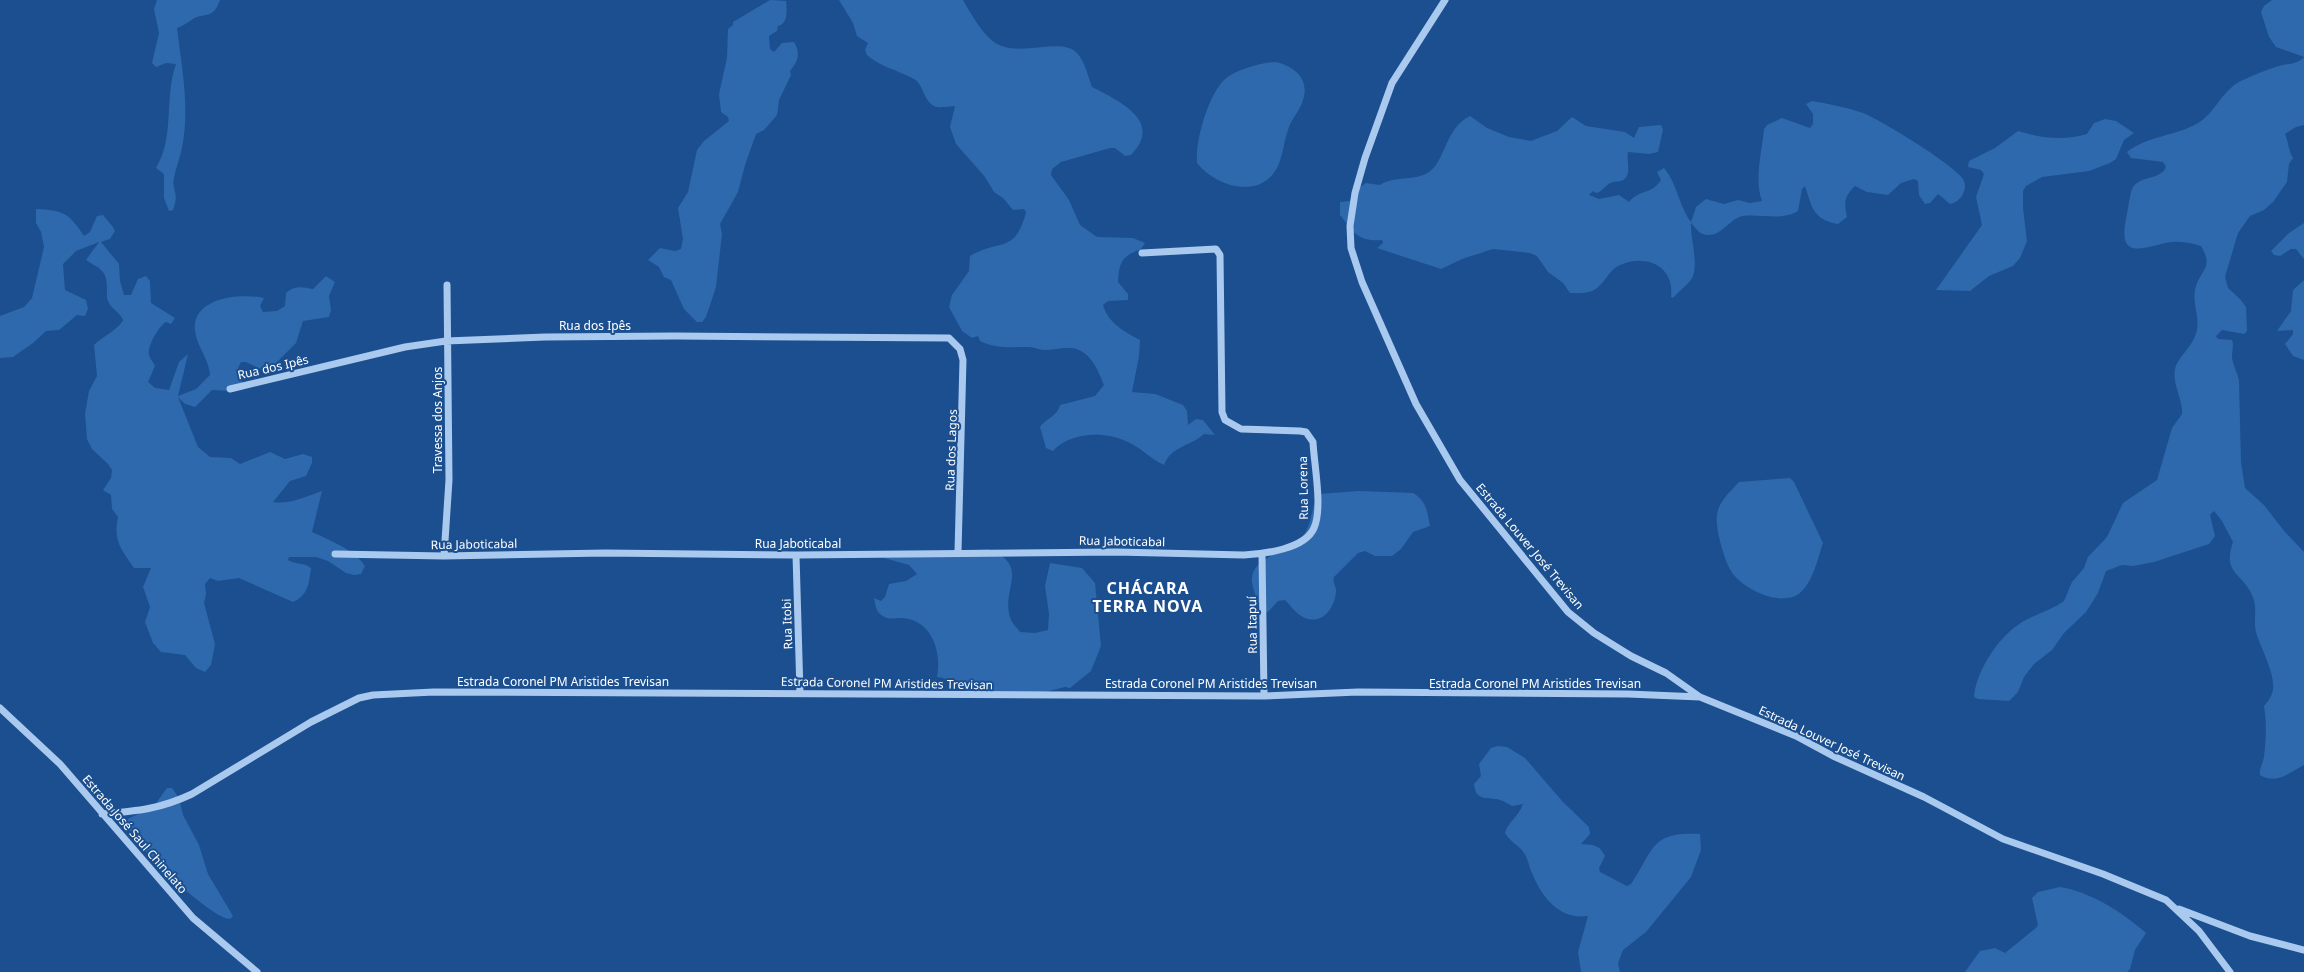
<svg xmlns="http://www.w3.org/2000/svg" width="2304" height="972" font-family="'Noto Sans',sans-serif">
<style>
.green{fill:#2e69ad}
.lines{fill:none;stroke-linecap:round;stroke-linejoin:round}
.minor{stroke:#a9c9ee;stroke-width:7}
.labels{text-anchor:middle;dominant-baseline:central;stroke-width:4;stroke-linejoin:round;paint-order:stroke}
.street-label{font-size:12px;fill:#fff;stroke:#1b4f8f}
.district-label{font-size:16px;font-weight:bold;letter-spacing:1px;fill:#fff;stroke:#1b4f8f}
</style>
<rect width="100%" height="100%" fill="#1b4f8f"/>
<path class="green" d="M157,0H220C213,20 205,12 193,19C187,23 183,26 177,28C182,69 190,107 182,148C180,158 176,167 174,178C171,189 180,192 173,210L169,211L164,198V174L156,168C175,137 164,97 176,64L166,63L156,67L152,63L159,33L154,9Z
M770,0L786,1C787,10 788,24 778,26L777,31L769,36L770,49L774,52L782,43L794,42C801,54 798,61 790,71L791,75L779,100L777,115L764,130L756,134L745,165L738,192L720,224L722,234L716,287L706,317L702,322H697L684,309L671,280L664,277L659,267L648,260L660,248L675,251L681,249L683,239L678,208L688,192L697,150L704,141L729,121L728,117L721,112L719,94L727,58L728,29L733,25V22Z
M839,0H963C971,14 981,32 994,42C1018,59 1061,36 1077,53C1085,62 1088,76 1092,87C1119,101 1164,121 1131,155L1125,156L1115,148H1110L1061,162L1052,169L1051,175L1069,200L1080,225L1097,237L1133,238L1145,243L1141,249C1122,256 1119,262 1118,282L1128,294V300L1108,301L1103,305C1108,323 1125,332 1140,340L1139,356L1132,392L1155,394L1183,405L1187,411L1188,425L1196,419L1203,420L1215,435L1204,434C1191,446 1171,446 1164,465C1151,459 1141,448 1128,442C1107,431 1070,431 1053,451L1046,448L1040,427C1046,418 1057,417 1060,405L1095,396L1104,385C1098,370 1089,347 1068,348C1060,348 1052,350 1044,350C1039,350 1034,347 1029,347C1011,347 996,349 980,341L978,336L972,338L962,331L949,307L952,295L969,271L970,256C1000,238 1015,255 1026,212L1024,209L1013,210L1003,198L994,192L985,177L956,144L950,127L955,106C948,106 940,109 934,106C923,100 924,85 914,79C898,70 880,67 867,55L865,50L868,43L857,36L853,23Z
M2272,0H2304V57L2276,47L2269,37L2261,12L2264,6Z
M2304,57V125L2296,127L2285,134C2289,143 2288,150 2293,158L2289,164L2287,182L2273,202L2264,210L2250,216L2238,233L2225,277L2228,288L2240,299L2246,307L2247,331L2244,334L2222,330L2216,336L2218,339L2232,340C2234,346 2232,350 2232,356C2232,364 2238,373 2239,381L2241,462L2245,488L2264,505L2285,532L2304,552V765C2289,773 2276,785 2260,775C2259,768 2263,763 2264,757C2266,739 2267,723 2264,706C2267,702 2271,698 2272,693C2278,678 2260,647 2256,632C2253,620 2258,607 2252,595C2242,572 2222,574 2233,542L2222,521L2214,511L2210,515L2215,536L2209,544L2154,562L2133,566L2122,565L2106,571L2098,593L2086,612L2064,633L2052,650L2034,664L2024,677L2018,692L2009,701L1978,699L1974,697C1976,672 1997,639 2018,625C2032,615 2050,611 2064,601L2072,582L2084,568L2088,557L2107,537L2123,503L2157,480L2172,428L2182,414C2183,399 2172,384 2175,369C2177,358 2191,348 2195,336C2202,320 2192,306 2195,290C2199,270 2215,269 2201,246C2192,243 2181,241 2171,242C2146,246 2117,263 2126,219C2128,210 2129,198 2132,189C2138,175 2160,181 2166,167L2163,162L2131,158L2127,152C2149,135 2174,137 2198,123C2215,113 2221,92 2239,82C2251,76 2266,70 2279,66C2288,63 2297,65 2304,57Z
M1276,62C1294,66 1310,79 1303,100C1300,111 1291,119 1288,130C1284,141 1283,155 1278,166C1262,200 1217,188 1197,163C1195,141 1208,96 1224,80C1237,69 1260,63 1276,62Z
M1812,101C1829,104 1846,107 1863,113C1881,120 1953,164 1963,179C1969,190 1960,202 1950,204L1938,194L1930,203L1925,204L1919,195L1918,181L1914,179L1901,183L1888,195L1867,192L1855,186C1844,197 1844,202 1847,217L1838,224C1813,220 1812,207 1805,186L1802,189L1798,211C1781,221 1762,214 1743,216C1730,218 1722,236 1708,235C1699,235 1696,228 1691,223C1690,238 1700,267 1691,280C1686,286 1678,292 1673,298L1671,297C1675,265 1644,253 1618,266C1607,272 1604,286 1592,291C1584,294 1578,293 1570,293L1563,283L1548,272L1537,256L1530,253L1493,249L1462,259L1441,269L1377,248L1383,243L1382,240C1358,242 1353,232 1340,215V202L1350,201L1359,188L1366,183L1380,185C1395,175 1414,182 1429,172C1445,162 1445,128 1470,116L1487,128L1509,137L1531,141L1557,131L1572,117L1586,126L1625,132L1634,138L1639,127L1661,125L1663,130L1658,152L1649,154L1628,152C1626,162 1633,177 1621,181C1617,182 1612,181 1609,184C1604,187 1602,192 1596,193L1593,191L1589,195L1599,199L1619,195L1629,202C1641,188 1650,196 1661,180L1657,172L1664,168C1677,183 1679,206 1691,222L1696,207L1706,199L1724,204L1738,200L1750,203L1762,201C1754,180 1762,151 1764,129L1767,125L1782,118L1810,128L1813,124V114L1806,104Z
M2105,119L2116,121L2134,133L2124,140L2116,159L2110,163L2089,171L2042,177L2026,186L2023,191V208L2027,241L2020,258L2013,266L1989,276L1970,291L1936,290L1982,225L1976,197L1984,174L1981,170L1968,167L1969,161L1995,148L2018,131C2041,138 2064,141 2087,134L2094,123Z
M36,209C63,210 69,213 84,236L90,232L97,216L103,215L113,227L115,231L110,239L101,242L119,264L120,281L124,295H131L138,279L146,276L150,281L151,303L175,318L171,324L166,322C159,326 147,346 149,355C150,359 154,363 155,366L148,382L155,388L169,390L179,362L188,354L178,396L196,389L210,375C209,359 197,347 195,331C191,297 241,293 264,298L260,306L263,312L277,311L285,306L286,293C295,285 302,287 313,289L326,276L335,282L329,296L331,310L329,317L303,321L296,343L271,368L263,370L246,362H241L238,368L242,379V388L230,391L212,390L195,407L185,404L178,397L198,447L210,457L231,458L240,464L270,452L285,459L303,454L312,457V463L306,476L290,481L273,502C289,505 307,496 322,491L312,532C329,540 355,550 365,566L361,574L354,575L346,573L328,561L316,557H289L288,560C296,565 304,562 311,568C309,584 308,595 293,602L239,578L218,581L210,578L205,584L206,594L204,603L215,644L211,665L205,672L196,668L185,655L161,652L153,643L145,622L150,607L143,587L151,568H134C121,549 113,541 118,517L112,509L111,495L103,490L111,478L112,470L108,464L92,449L87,439L85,414L89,391L97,376L94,345C101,338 120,328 123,320C120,312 111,309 108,301C106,297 107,292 107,288C107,270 100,269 86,260L99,242L76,251L63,264L65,290L86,300L88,309L85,316L77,315L59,330L46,331L33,343L13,357L0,358V316L24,307L32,298L44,247L41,232L36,223Z
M2304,223V259L2296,249H2291L2280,256L2274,255L2271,251L2289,233Z
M2304,280V360L2293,356L2285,344L2293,334V330L2277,331L2291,311L2293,290Z
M1790,478L1794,482L1823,543C1818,558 1813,582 1800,593C1781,608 1742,589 1731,571C1724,559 1715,528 1717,515C1718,502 1731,491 1739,482Z
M1359,491L1413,493C1427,501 1427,512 1430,526L1413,532L1401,549L1392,556H1375L1365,551L1358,553L1334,577C1332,583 1337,587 1336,592C1334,610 1321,626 1303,617C1296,614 1290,605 1285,600L1278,601L1268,612L1261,609C1258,601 1253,591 1252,582C1249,557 1289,552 1302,537C1313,525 1310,507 1319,494Z
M988,549C1033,567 999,588 1011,620C1013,624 1017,628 1020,632L1035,633L1048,630L1049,614L1045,586L1050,563L1082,568L1095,583L1101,646L1091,671L1070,688L1065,687L1029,696L973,695L943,678L937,677C942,652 932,620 902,618C893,618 887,621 879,613C876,610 875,603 874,598L881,601L885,597L889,584L906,581L917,574L909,565L877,556Z
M1498,746L1507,747L1525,758L1563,802L1589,827L1590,834L1581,844C1593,845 1599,844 1605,856L1599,868L1600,872L1627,886L1631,884C1654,850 1650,831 1700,834L1701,850L1691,877L1646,932L1623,950L1618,963L1620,972H1581L1578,952L1588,916C1560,920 1542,898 1532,873C1529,867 1528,858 1524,853C1519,845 1510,842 1505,833C1508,822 1519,816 1523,804L1512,806C1508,804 1504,801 1500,800C1488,796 1476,803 1474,784L1481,776L1479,764L1491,748Z
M167,788H172L179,798L183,815L199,845L208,874L233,916L230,919C211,919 130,842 126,823L128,819L154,806Z
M2060,887C2091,892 2122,912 2146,933L2135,950L2130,969L2127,972H1965L1980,951L1995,948L2005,953L2036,928L2038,925L2032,898L2038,892Z"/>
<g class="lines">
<path class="minor" d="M1445,0L1392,83L1365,158L1355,193L1350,226L1351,248L1362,282L1416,404L1460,480L1483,508L1568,612L1594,633L1631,656L1666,673L1700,697L1796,736L1833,756L1924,797L2003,839L2103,874L2166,900L2199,931L2230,972
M230,389L405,347L446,341L545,337L675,336L949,338L960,349L963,360L958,552
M335,554L444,556L605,553L796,555L1116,552L1244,555C1264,554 1305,549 1314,528C1323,508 1314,464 1313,442L1306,432L1300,431L1241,429L1225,420L1222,412L1220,255L1216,249L1142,253
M1262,554L1264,696
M796,555L800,693
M444,556L449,480L447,285
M0,708L60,764L193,918L257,972
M102,814C138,811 160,809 192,794L311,722L359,698L373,695L434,692L1264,696L1358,692L1628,694L1700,697
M2179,909L2250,936L2304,950"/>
</g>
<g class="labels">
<g class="street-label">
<text x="595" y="325">Rua dos Ipês</text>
<text transform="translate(273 367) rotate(-13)">Rua dos Ipês</text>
<text transform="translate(437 420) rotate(-90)">Travessa dos Anjos</text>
<text transform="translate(951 450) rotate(-88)">Rua dos Lagos</text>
<text transform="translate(1303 488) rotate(-91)">Rua Lorena</text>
<text transform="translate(1122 541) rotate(1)">Rua Jaboticabal</text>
<text x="798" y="543">Rua Jaboticabal</text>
<text transform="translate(474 544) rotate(-1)">Rua Jaboticabal</text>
<text transform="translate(1530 546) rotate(50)">Estrada Louver José Trevisan</text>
<text transform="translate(787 624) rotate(-92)">Rua Itobi</text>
<text transform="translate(1252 625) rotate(-91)">Rua Itapuí</text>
<text x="563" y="681">Estrada Coronel PM Aristides Trevisan</text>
<text transform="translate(887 683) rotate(1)">Estrada Coronel PM Aristides Trevisan</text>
<text x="1211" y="683">Estrada Coronel PM Aristides Trevisan</text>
<text x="1535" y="683">Estrada Coronel PM Aristides Trevisan</text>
<text transform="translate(1832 743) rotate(25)">Estrada Louver José Trevisan</text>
<text transform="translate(135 834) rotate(49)">Estrada José Saul Chinelato</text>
</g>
<g class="district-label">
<text x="1148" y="588">CHÁCARA<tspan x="1148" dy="18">TERRA NOVA</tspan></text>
</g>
</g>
</svg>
